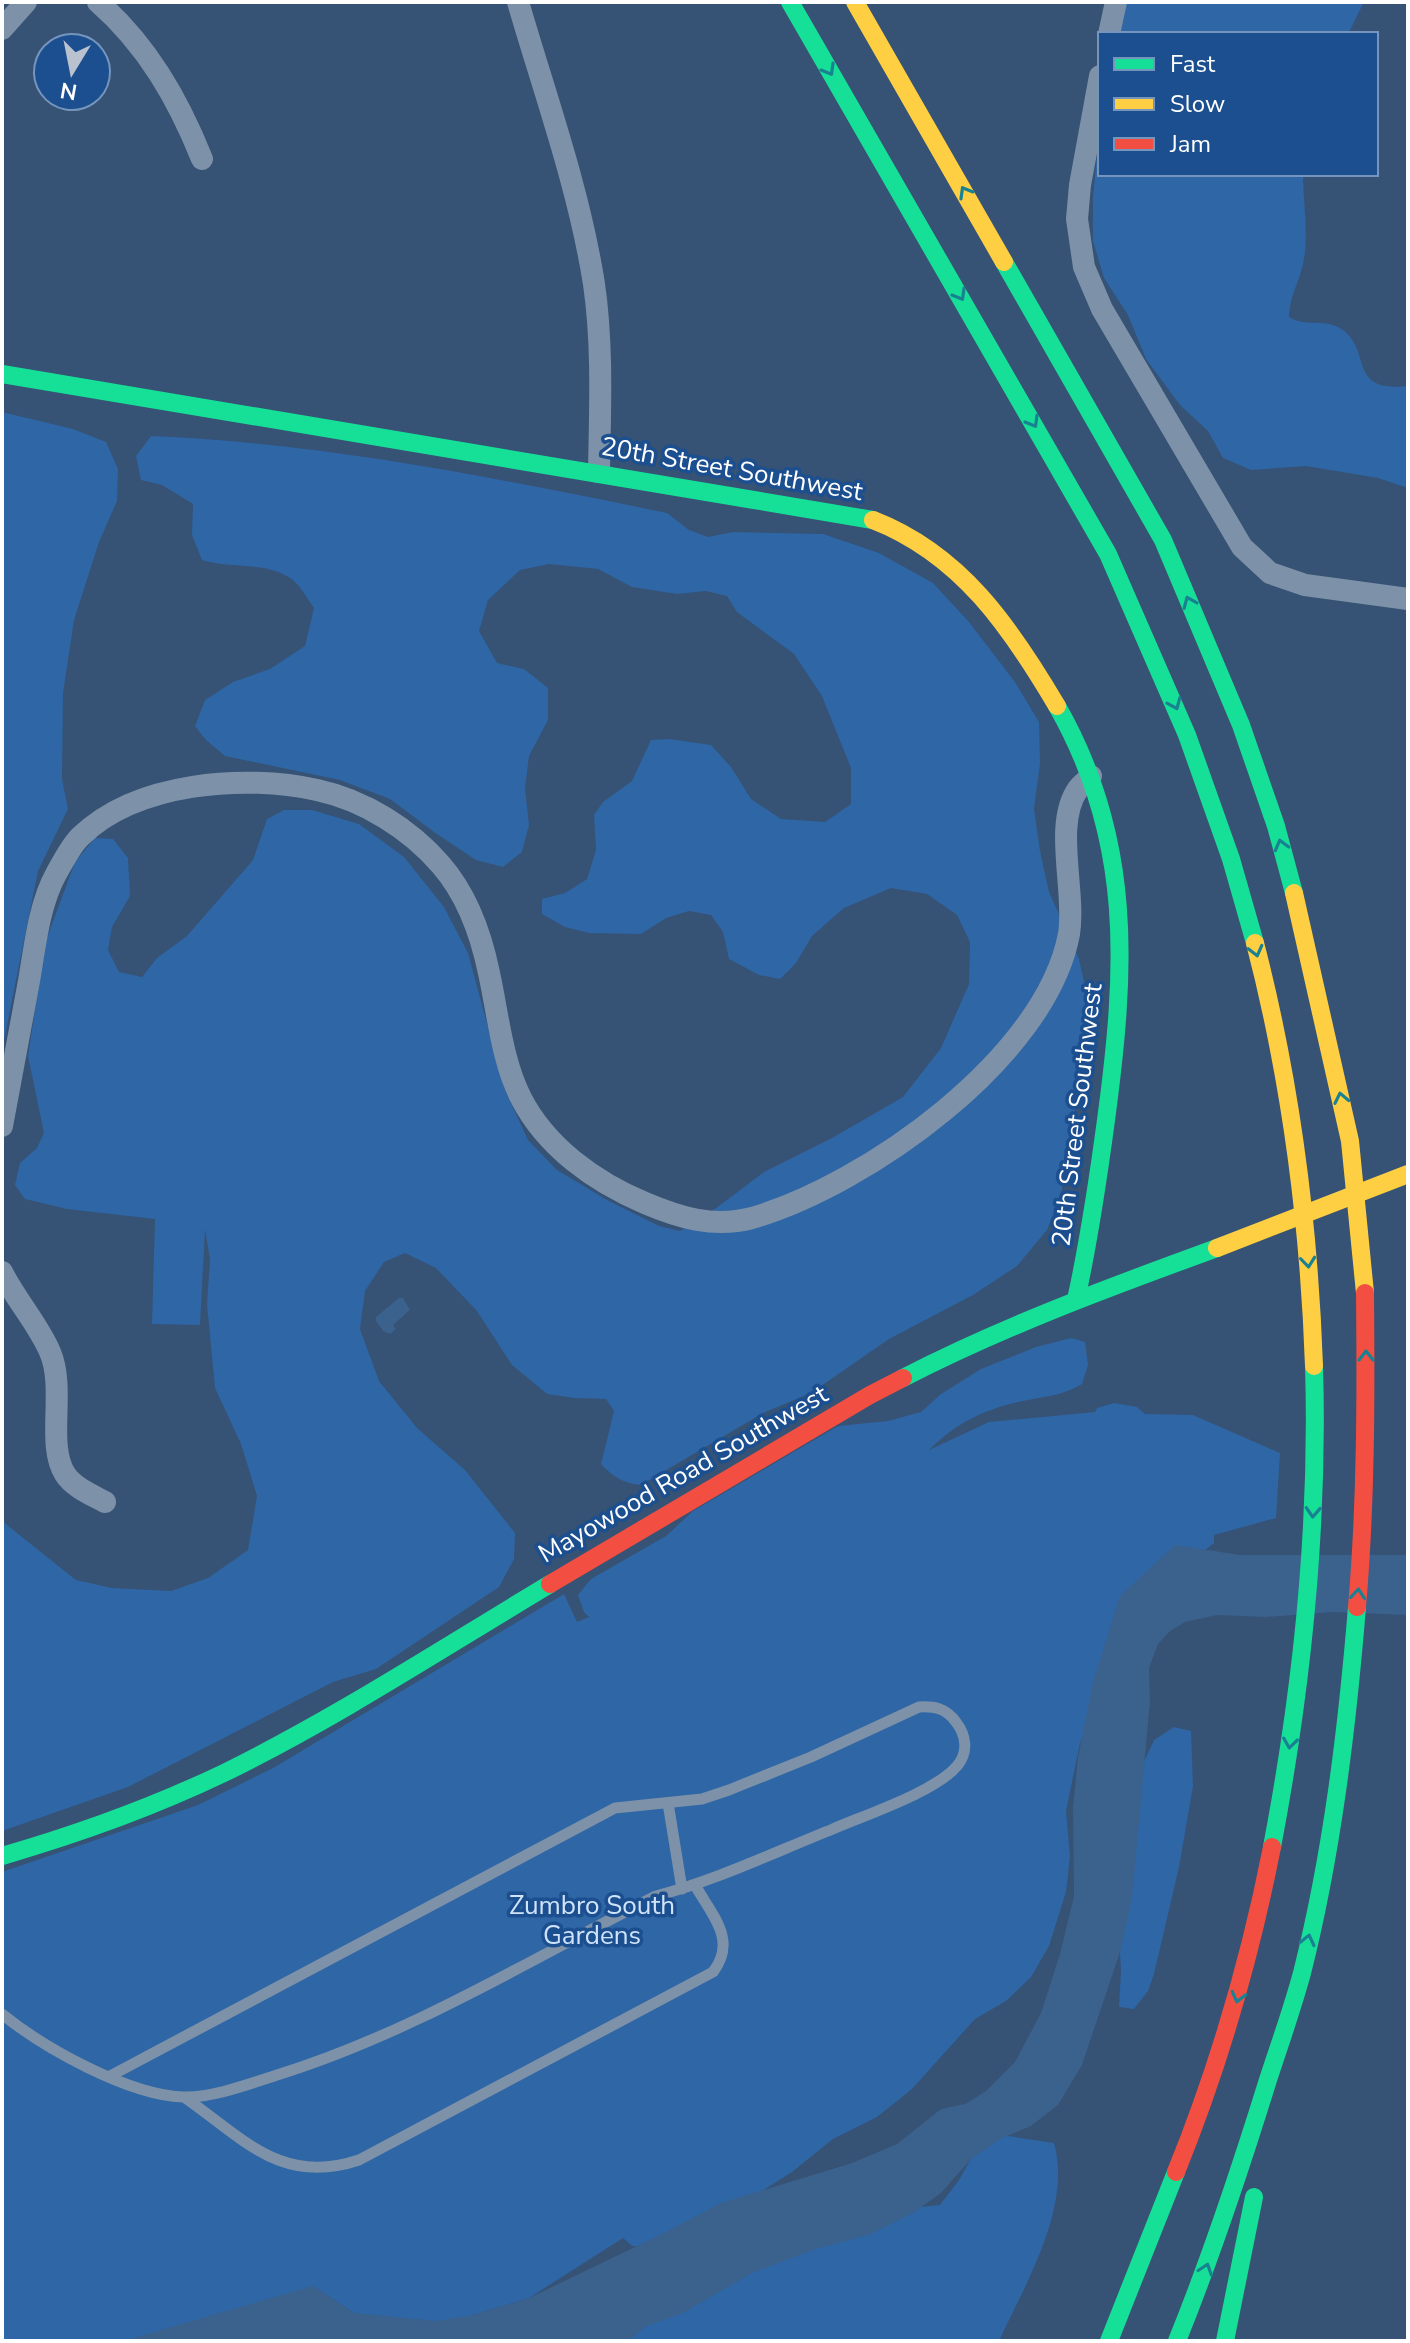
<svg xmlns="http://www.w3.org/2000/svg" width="1410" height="2343" font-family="'Nunito Sans',sans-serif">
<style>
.green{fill:#2f66a5}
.water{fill:#3b618d}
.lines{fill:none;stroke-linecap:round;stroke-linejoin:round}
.lane{stroke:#7d92a8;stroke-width:11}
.street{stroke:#7d92a8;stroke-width:22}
.fast{stroke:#16e098;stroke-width:18}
.slow{stroke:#ffcf43;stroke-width:18}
.jam{stroke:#f24e42;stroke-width:18}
.slow-bridge{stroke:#ffcf43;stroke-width:18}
.oneway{stroke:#198292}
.labels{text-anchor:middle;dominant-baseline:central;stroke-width:7;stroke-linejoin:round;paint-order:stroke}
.street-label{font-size:26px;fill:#fff;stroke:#1b4f8f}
.park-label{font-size:26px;fill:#cfe3fa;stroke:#1b4f8f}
</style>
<rect width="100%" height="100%" fill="#365274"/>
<path class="green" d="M1126,2H1364L1348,34H1118Z
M1100,122V174H1303C1303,204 1310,240 1302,268C1297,287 1290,296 1289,317C1305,327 1323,319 1338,327C1375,347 1344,393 1408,386V488L1378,478L1306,466L1251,470L1223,458L1208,431L1180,405L1146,359L1128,315L1104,278L1093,241V197Z
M2,412L73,429L106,442L118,469L117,501L99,542L74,620L63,693L62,779L68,809L38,871L2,1050Z
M151,436C325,443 496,478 667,513L689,530L708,537L733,532L823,534L879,553L933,583L969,622L1015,682L1039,722L1040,764L1034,809L1040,851L1049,892L1079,959L1086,991L1083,1062L1061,1194L1047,1230L1017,1266L973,1295L889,1339L811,1393L763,1413L641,1485C624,1484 612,1476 601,1464L614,1411L606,1399L574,1398L547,1394L512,1365L477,1311L436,1268L405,1253L384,1262L365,1291L360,1329L379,1381L417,1428L465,1470L515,1533L514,1559L499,1587L376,1669L333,1682L128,1787L2,1831V1521L76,1580L112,1588L171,1591L208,1578L248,1550L257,1496L241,1444L215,1388L207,1304L210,1260L205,1229L200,1325L152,1324L155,1219L67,1209L25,1199L15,1185L20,1163L37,1148L44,1133L28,1056L45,943L75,862L95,838L113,839L128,858L130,896L112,927L108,950L119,972L142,977L157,958L187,936L253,860L267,819L284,810H312L359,824L404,857L444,907L468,953L505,1090L528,1140L557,1170L607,1200L659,1226L680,1231L715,1209L764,1172L832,1138L903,1097L941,1048L969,984L970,942L957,915L927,894L891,888L844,908L812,936L796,963L780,979L759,975L729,959L723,932L711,915L689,911L666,918L641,934L589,933L565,927L542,914V899L565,893L587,879L596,850L594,815L603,802L632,781L651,740L669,739L711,745L731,767L751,799L781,819L825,822L851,804V768L822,696L794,654L737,612L727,596L706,591L677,594L632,587L598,569L549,564L520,570L488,600L479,631L497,663L524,669L548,688V720L529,756L525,788L529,825L522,852L503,867L476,860L434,832L390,799L340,780L225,756L206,740L195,726L205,700L233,682L270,669L305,646L314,608C307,599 300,584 290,578C265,561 230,569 202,560L192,535L193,504L162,485L141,480L136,456Z
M1071,1338L1085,1342L1088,1365L1082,1384C1064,1395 1049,1396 1028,1400C989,1407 957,1422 929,1450L989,1422L1095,1412L1097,1408L1114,1403L1137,1407L1145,1414L1193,1415L1280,1453L1276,1518L1214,1535V1543L1190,1562L1080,1743L1066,1811L1070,1856L1066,1892L1049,1946L1031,1977L1006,2001L975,2019L912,2089L877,2117L833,2139L792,2172L740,2205L661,2246H632L623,2238L529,2298L473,2315L425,2334L354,2313L328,2296L181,2341H2V1872L198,1805L273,1768L564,1594L577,1622L589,1617L584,1612L578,1595L591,1579L666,1536L693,1511L838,1426L888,1421L921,1412L941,1394L981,1369L1036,1347Z
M1174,1727L1191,1731L1193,1786L1179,1867L1154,1974L1148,1991L1134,2009L1119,2007L1121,1970L1118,1921L1136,1779L1154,1740Z
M1002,2135L1054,2143C1072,2207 1026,2283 999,2341H589L901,2209L940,2205L959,2180L977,2148Z"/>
<path class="water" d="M399,1298H403L410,1310L393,1325L396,1329L390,1334L383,1331L376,1321V1317Z
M1175,1545L1240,1555H1408V1615L1334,1612L1265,1617L1217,1615L1185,1622L1169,1632L1158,1644L1149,1668L1150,1701L1132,1898L1121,1949L1082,2065L1058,2105L1031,2126L1000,2139L971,2159L941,2193L913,2213L871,2234L816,2249L752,2273L681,2314L646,2326L629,2341H123L313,2286L354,2313L436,2321L473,2315L529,2298L662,2234L721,2203L852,2163L897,2144L941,2109L965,2104L986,2091L1015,2062L1041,2013L1060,1954L1074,1896L1073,1807L1078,1757L1093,1682L1120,1596Z"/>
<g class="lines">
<path class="lane" d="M668,1803L682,1889
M2,2014C44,2048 128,2095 183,2097C212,2098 249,2084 277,2075C412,2033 531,1959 656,1896C717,1880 775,1852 833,1829C865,1815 935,1792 957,1766C969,1752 966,1735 956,1722C946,1708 934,1706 919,1707L811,1757L729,1790L702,1799L615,1808L110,2076
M184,2097C243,2138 281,2186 359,2160L713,1972C738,1940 711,1914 695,1885"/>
<path class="street" d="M98,2C147,45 178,99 202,159
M518,2C545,95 579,188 594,284C603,346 600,410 599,472
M2,29L26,2
M1109,34L1116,2
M1100,76L1080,185L1077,219L1084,267L1102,309L1242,547L1270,573L1305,585L1408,599
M2,1126C11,1077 20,1029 29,981C35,946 39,905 56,874C63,862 71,845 81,836C137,782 245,774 317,790C364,800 410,829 441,865C468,896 481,934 489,973C498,1014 502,1061 521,1098C546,1147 595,1182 645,1203C680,1218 714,1228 752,1218C866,1185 1046,1058 1069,934C1076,891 1053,824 1078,789C1081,784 1087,781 1091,776
M2,1272C16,1300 38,1324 50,1352C66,1389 46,1444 65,1474C73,1487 92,1495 105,1502"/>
<path class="fast" d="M790,2L1108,554L1187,735L1231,859L1255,943
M1004,262L1163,540L1241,725L1276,826L1294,893
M2,374L873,520
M1057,706C1134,841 1126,971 1106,1120C1098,1180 1089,1240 1076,1300
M903,1378C1004,1326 1110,1287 1217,1248
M1272,1847C1302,1689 1319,1528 1314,1366
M2,1856C78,1834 153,1807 224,1773C336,1718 443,1648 550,1584
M1109,2341L1176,2172
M1177,2341C1211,2257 1240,2170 1267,2083C1279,2046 1292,2010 1302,1973C1332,1854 1347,1729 1357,1607
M1225,2341L1254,2197"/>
<path class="slow" d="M855,2L1004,262
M873,520C961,554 1011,628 1057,706
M1294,893L1350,1141L1365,1293
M1255,943C1291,1082 1309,1223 1314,1366"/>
<path class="jam" d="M550,1584L870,1395L903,1378
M1357,1607C1366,1502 1366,1398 1365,1293
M1176,2172C1219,2066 1250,1959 1272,1847"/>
<path class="slow-bridge" d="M1217,1248L1408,1174"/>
</g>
<defs><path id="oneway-chevron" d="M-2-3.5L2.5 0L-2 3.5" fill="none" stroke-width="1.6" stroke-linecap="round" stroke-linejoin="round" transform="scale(2)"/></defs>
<g class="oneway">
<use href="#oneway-chevron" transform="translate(829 70) rotate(60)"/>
<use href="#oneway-chevron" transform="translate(965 192) rotate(-120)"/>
<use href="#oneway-chevron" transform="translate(960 295) rotate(60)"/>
<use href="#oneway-chevron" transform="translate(1033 422) rotate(60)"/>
<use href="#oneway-chevron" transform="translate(1189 602) rotate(-113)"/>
<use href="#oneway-chevron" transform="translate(1175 704) rotate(67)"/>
<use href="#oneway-chevron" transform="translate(1281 845) rotate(-105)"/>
<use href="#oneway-chevron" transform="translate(1256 951) rotate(76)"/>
<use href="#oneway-chevron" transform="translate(1341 1098) rotate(-102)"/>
<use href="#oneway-chevron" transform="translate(1308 1262) rotate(84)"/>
<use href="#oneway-chevron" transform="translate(1366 1356) rotate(-90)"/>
<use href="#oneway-chevron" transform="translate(1313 1512) rotate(93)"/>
<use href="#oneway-chevron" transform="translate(1358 1594) rotate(-85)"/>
<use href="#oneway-chevron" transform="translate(1290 1743) rotate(98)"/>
<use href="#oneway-chevron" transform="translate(1308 1940) rotate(-77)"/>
<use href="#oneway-chevron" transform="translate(1238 1997) rotate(104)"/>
<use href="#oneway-chevron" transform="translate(1206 2269) rotate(-71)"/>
</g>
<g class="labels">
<g class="street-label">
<text transform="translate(732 469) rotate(10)">20th Street Southwest</text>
<text transform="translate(1077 1115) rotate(-83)">20th Street Southwest</text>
<text transform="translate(683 1474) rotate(-30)">Mayowood Road Southwest</text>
</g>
<g class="park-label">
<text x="592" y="1905">Zumbro South<tspan x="592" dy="30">Gardens</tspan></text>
</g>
</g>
<rect width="1410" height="2343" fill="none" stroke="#ffffff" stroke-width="8"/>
<rect x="1098" y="32" width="280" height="144" fill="#1b4f8f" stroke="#7695bc" stroke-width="2"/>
<rect x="1114" y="58" width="40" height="12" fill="#16e098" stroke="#7695bc" stroke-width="2"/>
<text x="1170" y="72" font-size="24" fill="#ffffff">Fast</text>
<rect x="1114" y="98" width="40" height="12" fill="#ffcf43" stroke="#7695bc" stroke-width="2"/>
<text x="1170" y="112" font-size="24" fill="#ffffff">Slow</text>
<rect x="1114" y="138" width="40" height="12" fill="#f24e42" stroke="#7695bc" stroke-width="2"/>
<text x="1170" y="152" font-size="24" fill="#ffffff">Jam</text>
<g transform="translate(72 72) rotate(190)"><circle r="38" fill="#1b4f8f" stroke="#7695bc" stroke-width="2"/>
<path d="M0-6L14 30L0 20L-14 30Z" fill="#b9c2ce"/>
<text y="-12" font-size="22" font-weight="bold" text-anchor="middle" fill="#ffffff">N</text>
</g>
</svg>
